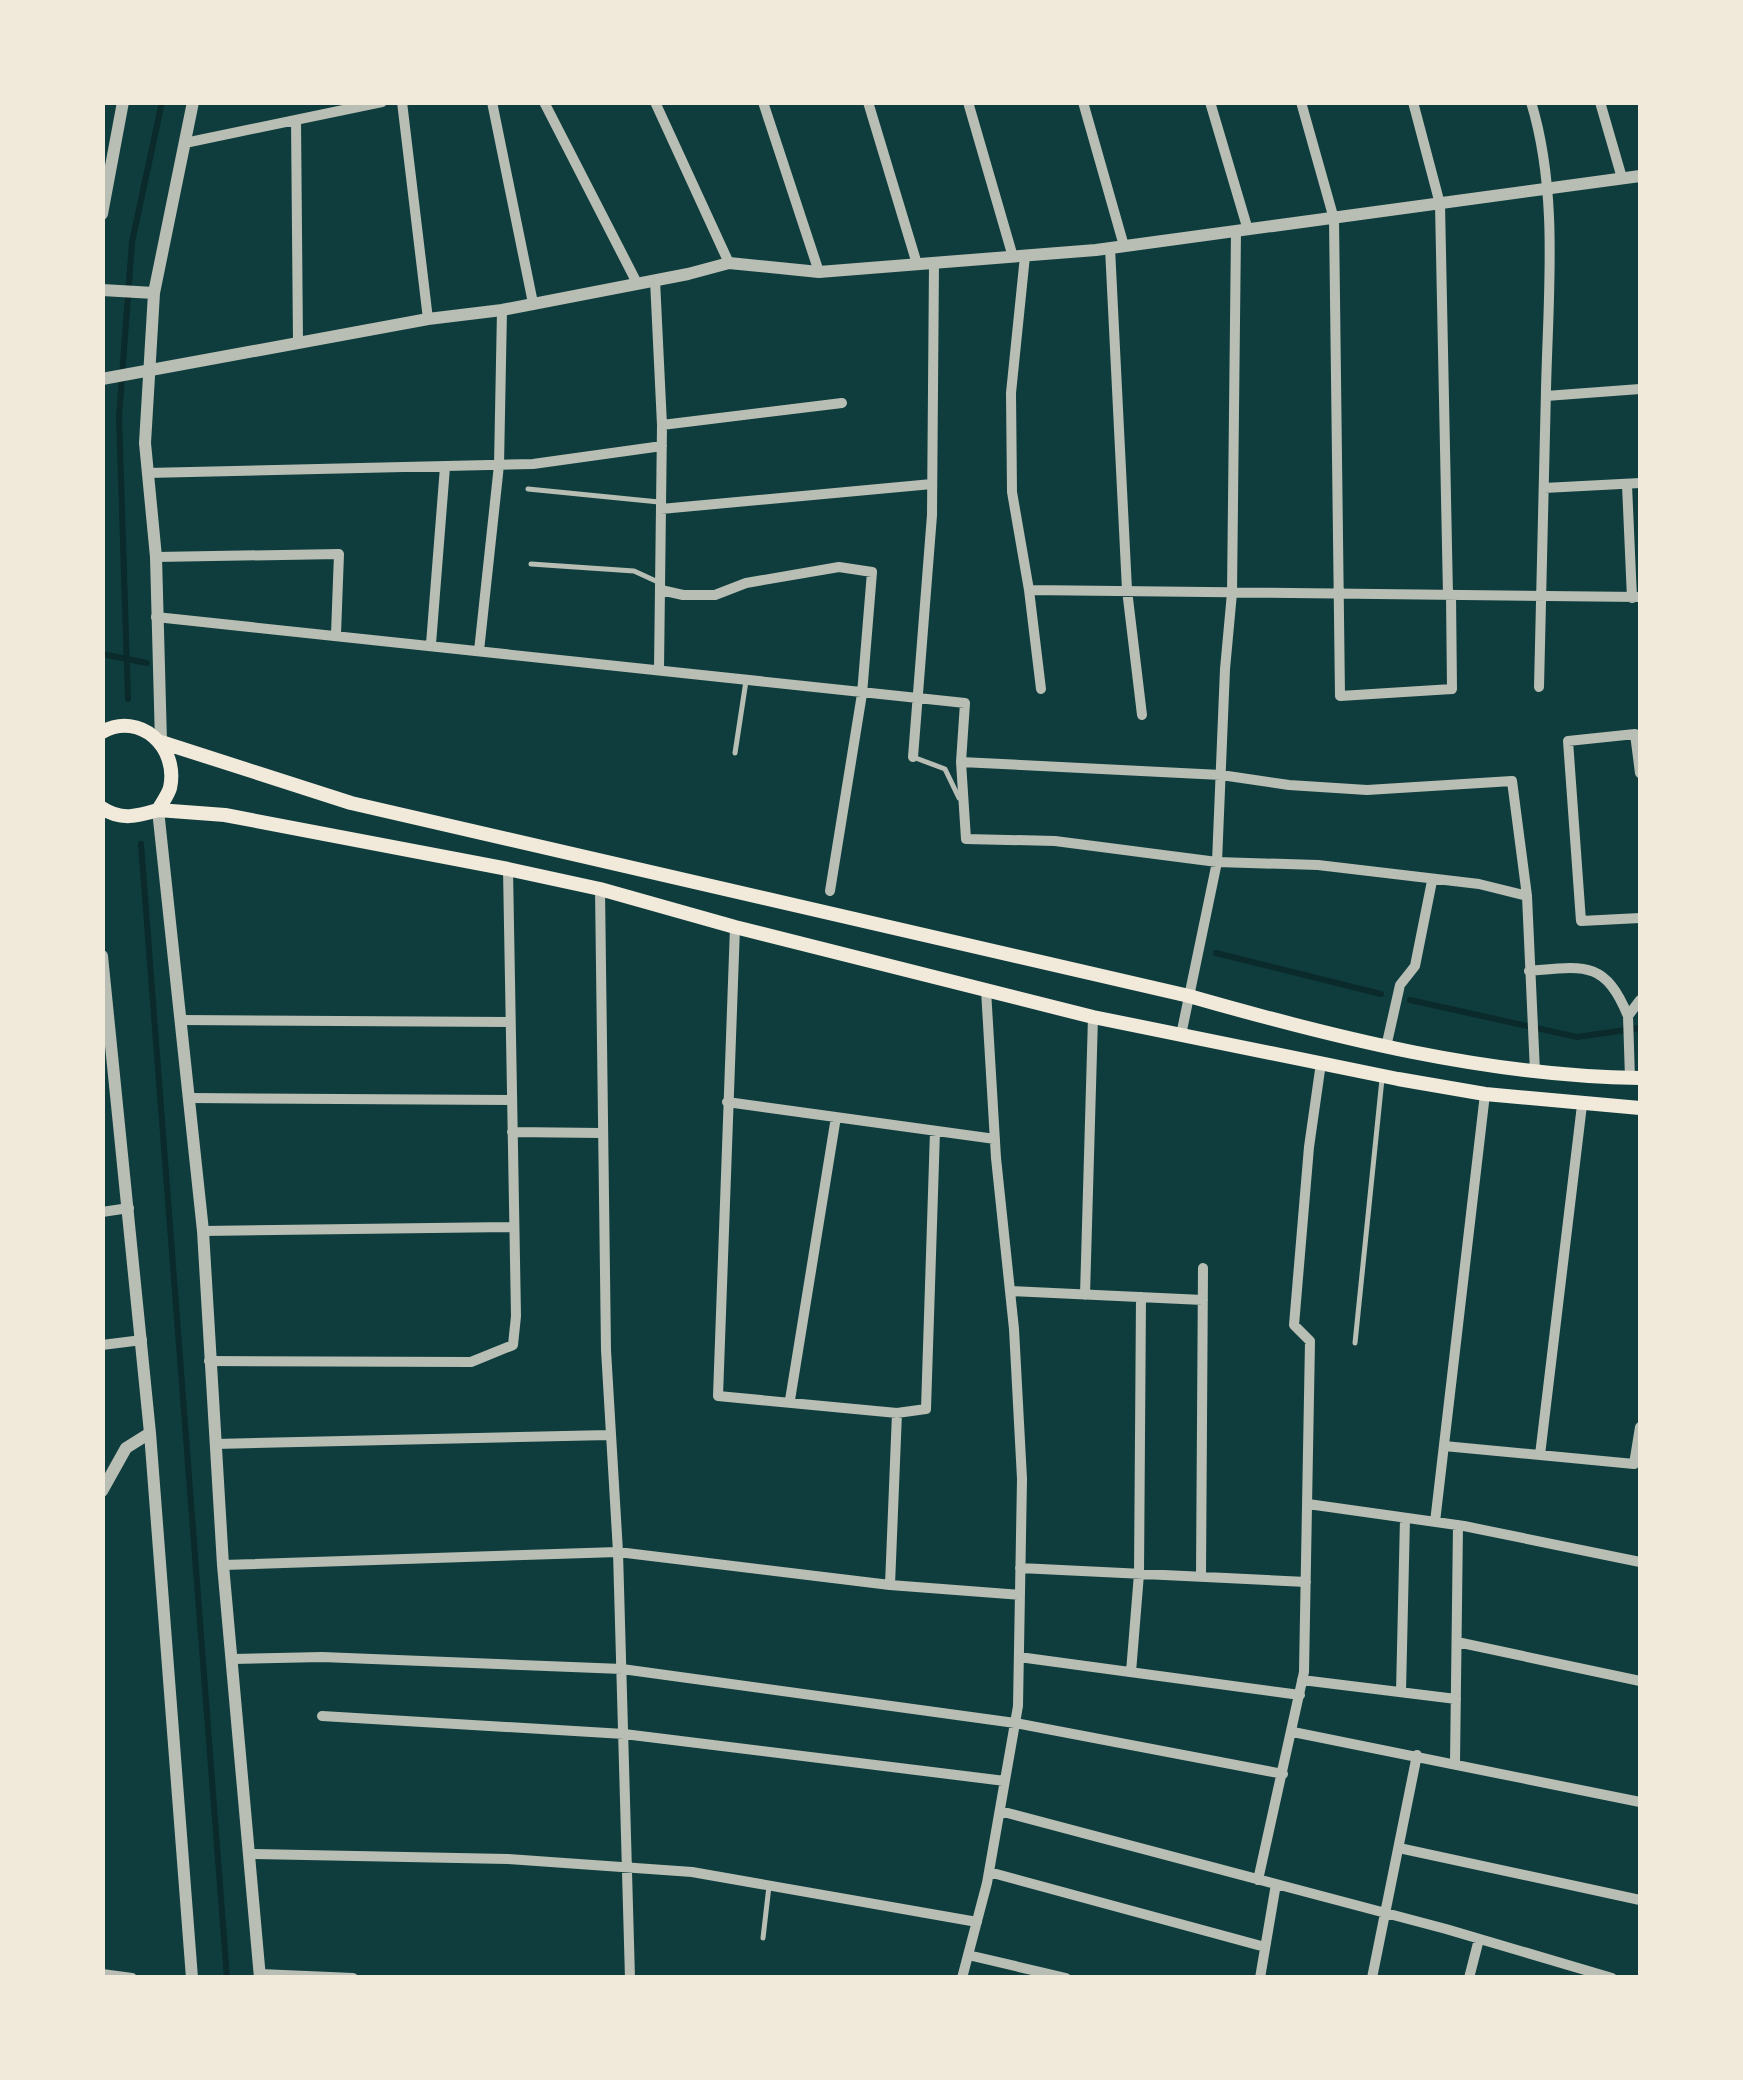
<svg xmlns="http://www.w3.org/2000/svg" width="1743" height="2080" font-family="Poppins,sans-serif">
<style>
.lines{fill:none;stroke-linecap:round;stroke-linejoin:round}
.stream{stroke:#0a2a2b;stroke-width:6}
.service{stroke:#b8beb3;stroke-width:5}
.minor{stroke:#b8beb3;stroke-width:10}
.tertiary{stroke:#b8beb3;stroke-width:12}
.secondary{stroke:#f1e9da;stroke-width:14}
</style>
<rect width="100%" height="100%" fill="#0f3d3e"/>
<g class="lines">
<path class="stream" d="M102,654L147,663
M128,699L119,417L132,242L162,102
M141,844L227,1978
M1216,953L1381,994
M1410,1000L1577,1037L1640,1028"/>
<path class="service" d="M528,489L659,502
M531,564L634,571L658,582
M735,753L746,681
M913,757L945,769L959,798
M1355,1343L1382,1079
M763,1938L769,1886"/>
<path class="minor" d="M402,102L428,319
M492,102L533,303
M544,102L637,283
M655,102L729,263
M763,102L819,272
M868,102L917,264
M968,102L1013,257
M1083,102L1124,246
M1210,102L1248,230
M1301,102L1334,219L1340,696L1452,689L1451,595
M1413,102L1440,204L1448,595
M1531,102C1559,193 1548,296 1546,390C1543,489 1542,588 1539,687
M1600,102L1622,178
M296,120L298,342
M185,143L382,102
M1110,248L1127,590L1142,715
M1025,256L1011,393L1012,492L1029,590L1041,689
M655,280L662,425L659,669
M1546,396L1640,389
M662,425L842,403
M147,473L533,464L662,446
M1627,485L1632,598
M1544,488L1640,483
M661,509L932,484
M156,557L339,554L336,634
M661,590L683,595H715L746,583L839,567L872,572L862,694L830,891
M1029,590L1640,597
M156,617L965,703L961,762L966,839L1055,841L1217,862L1318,865L1479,884L1527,896L1535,1072
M431,644L445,467
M479,651L499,465L502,310
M913,757L932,515L934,263
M961,762L1221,775L1289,785L1367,790L1512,781L1527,896
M1640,773L1635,734L1568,741L1581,921L1640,918
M600,889L606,1350L618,1552L630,1978
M735,927L718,1396L897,1413L926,1409L935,1131
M1529,971C1584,966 1605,960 1628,1016
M182,1020L510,1022
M1181,1035L1217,862L1225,669L1232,593L1236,231
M1386,1047L1400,985L1415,966L1432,881
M1630,1078L1628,1016L1640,1000
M190,1098L512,1100
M727,1102L995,1139
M512,1132L601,1133
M102,1212L129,1208
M203,1231L514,1227
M1010,1291L1203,1300
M1085,1295L1093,1017
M102,1345L142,1340
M209,1361L471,1362L513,1345L516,1316L508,869
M790,1400L836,1117
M215,1444L609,1435
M1444,1446L1634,1464L1640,1427
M1540,1455L1582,1105
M1308,1504L1464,1526L1640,1562
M1435,1522L1485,1094
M223,1565L618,1552L890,1585L1020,1595
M1020,1568L1306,1582
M1201,1576L1203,1268
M890,1585L897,1413
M1457,1642L1640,1681
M1019,1657L1300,1695
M233,1659L322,1657L622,1669L1015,1723L1283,1774
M1131,1672L1139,1574L1141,1297
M1302,1680L1456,1699
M1401,1692L1405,1518
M322,1716L624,1734L1005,1781
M1293,1732L1640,1802
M1455,1763L1458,1525
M1000,1811L1446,1929L1612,1978
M1399,1848L1640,1900
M251,1854L508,1859L692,1872L977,1922
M989,1872L1265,1947
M1258,1880L1304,1672L1310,1341L1294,1325L1309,1147L1321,1063
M968,1955L1066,1978
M102,1974L132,1978
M260,1974L353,1978
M962,1978L987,1883L1018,1706L1022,1479L1014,1329L996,1158L986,990
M1260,1978L1276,1884
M1372,1978L1417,1755
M1469,1978L1479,1939"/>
<path class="tertiary" d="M102,214L123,102
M102,290L154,293
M102,379L428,319L502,310L688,274L729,263L819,272L1096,250L1640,176
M161,742L156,557L145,443L154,293L193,102
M158,810L203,1231L223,1565L260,1978
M102,956L150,1433L192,1978
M102,1491L126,1448L150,1433"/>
<path class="secondary" d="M102,732C140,711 179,747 170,788C168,795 162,803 158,810C138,816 121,821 102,808
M161,742L351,803L1189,996C1336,1038 1487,1076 1640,1078
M158,810L225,815L508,869L600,889L735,927L1093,1017L1398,1079L1485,1094L1640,1108"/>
</g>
<rect width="1743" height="2080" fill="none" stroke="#f1e9da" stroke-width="210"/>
</svg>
